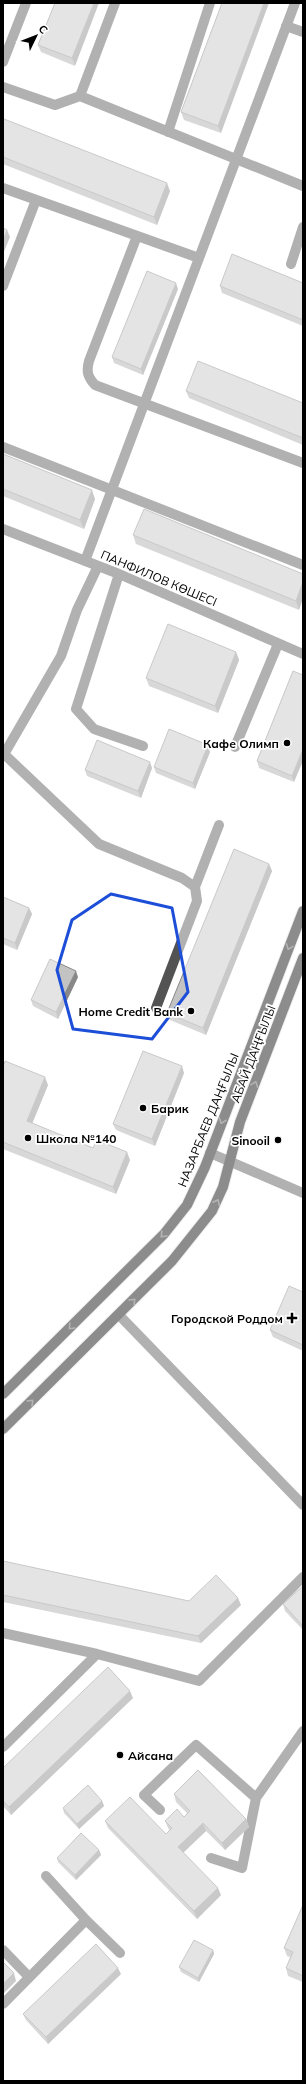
<svg xmlns="http://www.w3.org/2000/svg" width="306" height="2084" font-family="Mulish,sans-serif">
<style>
.lines{fill:none;stroke-linecap:round;stroke-linejoin:round}
.major-casing{stroke:#dbdbdb;stroke-width:12}
.minor{stroke:#535353;stroke-width:10}
.major{stroke:#000;stroke-width:10}
.wall{fill:#a8a8a8}
.shaded-wall{fill:#888}
.building{fill:#c3c3c3;stroke:#888}
.oneway{stroke:#595959}
.marked{fill:none;stroke:#1d4ed8;stroke-width:3;stroke-linejoin:round}
.poi-dot{fill:#000;stroke:#fff;stroke-width:1.5}
.labels{text-anchor:middle;dominant-baseline:central;stroke-width:3.5;stroke-linejoin:round;paint-order:stroke}
.street-label{font-size:12px;fill:#000;stroke:#fff}
.poi-label{font-size:12px;font-weight:bold;fill:#000;stroke:#fff;text-anchor:end}
</style>
<rect width="100%" height="100%" fill="#fff"/>
<g class="lines">
<defs>
<path id="major" d="M3,1394L164,1234L187,1205L205,1167L303,911
M3,1429L172,1261L212,1211L223,1187L240,1122L303,958"/>
</defs>
<use href="#major" class="major-casing"/>
<path class="minor" d="M286,26L303,32
M3,62L26,3
M3,87L55,105L80,96L303,186
M80,96L115,3
M168,132L210,3
M3,188L199,258
M137,236L89,361C86,372 88,377 95,385L303,463
M291,264L303,227
M3,286L36,200
M3,447L303,565
M3,529L119,574L303,654
M85,561L295,3
M119,574L76,709L94,729L143,746
M235,747L278,644
M4,754L99,844L182,878L195,887L197,901L156,1008
M3,756L61,656L77,610L98,566
M195,887L219,825
M210,1153L303,1193
M119,1315L303,1505
M3,1633L97,1654L199,1681L303,1577
M3,1747L97,1654
M160,1810L144,1795L196,1745L256,1798
M211,1858L242,1868L256,1798L303,1731
M86,1920L120,1953
M3,1950L29,1977
M3,2004L86,1920L46,1876"/>
<use href="#major" class="major"/>
</g>
<path class="wall" d="M55,3L75,66L41,52L38,45Z
M222,3L221,133L184,120L181,112Z
M3,123L170,191L157,225L3,164Z
M303,283V326L222,293L220,286Z
M178,289L143,375L114,363L112,357Z
M186,391L303,403V445L189,398Z
M3,454L95,499L84,529L3,496Z
M133,535L303,574L299,610L136,544Z
M236,652L239,660L218,713L149,686L146,678Z
M293,671L294,782L259,768L257,761Z
M210,752L195,789L156,773L154,767Z
M152,768L141,798L87,776L85,770Z
M269,864L272,871L206,1035L170,1020L167,1013Z
M3,897L29,908L32,914L17,950L3,944Z
M78,977L58,1019L33,1006L31,1000Z
M3,1067L48,1085L32,1123L93,1148L130,1160L116,1194L3,1149Z
M184,1073L155,1146L116,1130L113,1124Z
M303,1292V1351L273,1337L270,1330Z
M3,1561L189,1601L241,1605L201,1643L3,1602Z
M303,1586V1630L285,1611L283,1604Z
M133,1698L11,1815L3,1806V1768Z
M174,1794L246,1819L249,1827L225,1850L206,1831L183,1852L221,1895L197,1919L108,1828L105,1821L166,1834L170,1831L168,1828L165,1821L184,1817L187,1813L176,1802Z
M102,1801L104,1806L79,1829L64,1813L63,1808Z
M99,1850L101,1855L76,1880L58,1862L57,1858Z
M303,1905V1982L288,1976L286,1968L290,1957L287,1956L284,1948Z
M213,1950L214,1954L199,1982L181,1972L179,1967Z
M121,1974L48,2044L26,2020L23,2014Z"/>
<path class="shaded-wall" d="M94,3H99L75,66L72,58Z
M264,3H269L221,133L218,126Z
M167,183L170,191L157,225L154,217Z
M7,230L10,237L3,254V240Z
M176,283L178,289L143,375L141,369Z
M92,490L95,499L84,529L80,520Z
M303,582V599L299,610L296,601Z
M236,652L239,660L218,713L215,706Z
M208,745L210,752L195,789L193,783Z
M303,749V761L294,782L292,776Z
M150,762L152,768L141,798L138,791Z
M269,864L272,871L206,1035L203,1028Z
M29,908L32,914L17,950L15,943Z
M76,971L78,977L58,1019L56,1012Z
M182,1066L184,1073L155,1146L152,1139Z
M45,1077L48,1085L30,1129L27,1121Z
M127,1152L130,1160L116,1194L113,1187Z
M238,1598L241,1605L201,1643L198,1636Z
M130,1691L133,1698L11,1815L9,1807Z
M102,1801L104,1806L79,1829L77,1824Z
M246,1819L249,1827L225,1850L222,1843Z
M203,1823L206,1831L181,1855L178,1847Z
M99,1850L101,1855L76,1880L75,1875Z
M218,1888L221,1895L197,1919L194,1911Z
M213,1950L214,1954L199,1982L198,1978Z
M118,1968L121,1974L48,2044L46,2037Z
M14,1973L16,1981L3,1994V1984Z"/>
<path class="building" d="M55,3H94L72,58L38,45Z
M222,3H264L218,126L181,112Z
M4,119L167,183L154,217L3,157V123Z
M3,228L7,230L3,240Z
M232,254L303,283V320L220,286Z
M147,271L176,283L141,369L112,357Z
M198,361L303,403V438L186,391Z
M3,454L92,490L80,520L3,489Z
M144,509L303,574V582L296,601L133,535Z
M168,624L236,652L215,706L146,678Z
M293,671L303,675V749L292,776L257,761Z
M169,729L208,745L193,783L154,767Z
M97,740L150,762L138,791L85,770Z
M234,849L269,864L203,1028L167,1013Z
M3,897L29,908L15,943L3,938Z
M50,959L76,971L56,1012L31,1000Z
M143,1051L182,1066L152,1139L113,1124Z
M5,1061L45,1077L27,1121L93,1148L97,1140L127,1152L113,1187L3,1142V1067Z
M289,1286L303,1292V1345L270,1330Z
M3,1561L189,1601L216,1575L238,1598L198,1636L3,1595Z
M303,1586V1626L283,1604Z
M108,1667L130,1691L9,1807L3,1801V1768Z
M198,1770L246,1819L222,1843L203,1823L178,1847L218,1888L194,1911L105,1821L130,1797L166,1834L172,1828L165,1821L177,1809L184,1817L190,1811L174,1794Z
M88,1785L102,1801L77,1824L63,1808Z
M81,1833L99,1850L75,1875L57,1858Z
M303,1905V1976L286,1968L293,1952L284,1948Z
M194,1940L213,1950L198,1978L179,1967Z
M96,1944L118,1968L46,2037L23,2014Z
M3,1962L14,1973L3,1984Z"/>
<defs><path id="oneway-chevron" d="M-2-3.5L2.5 0L-2 3.5" fill="none" stroke-width="1.6" stroke-linecap="round" stroke-linejoin="round"/></defs>
<g class="oneway">
<use href="#oneway-chevron" transform="translate(289 947) rotate(111)"/>
<use href="#oneway-chevron" transform="translate(255 1084) rotate(-69)"/>
<use href="#oneway-chevron" transform="translate(222 1121) rotate(110)"/>
<use href="#oneway-chevron" transform="translate(217 1202) rotate(-64)"/>
<use href="#oneway-chevron" transform="translate(163 1235) rotate(133)"/>
<use href="#oneway-chevron" transform="translate(133 1301) rotate(-46)"/>
<use href="#oneway-chevron" transform="translate(71 1327) rotate(135)"/>
<use href="#oneway-chevron" transform="translate(31 1402) rotate(-45)"/>
</g>
<path d="M0 0H306V2084H0ZM111,894L172,908L188,992L152,1039L73,1029L57,970L72,920Z" fill="#fff" fill-opacity=".55" fill-rule="evenodd"/>
<path class="marked" d="M111,894L172,908L188,992L152,1039L73,1029L57,970L72,920Z"/>
<g class="poi-dot">
<circle cx="287" cy="743" r="4"/>
<circle cx="191" cy="1011" r="4"/>
<circle cx="143" cy="1108" r="4"/>
<circle cx="28" cy="1138" r="4"/>
<circle cx="278" cy="1140" r="4"/>
<path d="M290 1312h4v4h4v4h-4v4h-4v-4h-4v-4h4z"/>
<circle cx="120" cy="1755" r="4"/>
</g>
<g class="labels">
<g class="street-label">
<text transform="translate(159 578) rotate(23)">ПАНФИЛОВ КӨШЕСІ</text>
<text transform="translate(253 1054) rotate(-69)">АБАЙ ДАҢҒЫЛЫ</text>
<text transform="translate(208 1120) rotate(-68)">НАЗАРБАЕВ ДАҢҒЫЛЫ</text>
</g>
<g class="poi-label">
<text x="279" y="743">Кафе Олимп</text>
<text x="183" y="1011">Home Credit Bank</text>
<text x="151" y="1108" text-anchor="start">Барик</text>
<text x="36" y="1138" text-anchor="start">Школа №140</text>
<text x="270" y="1140">Sinooil</text>
<text x="283" y="1318">Городской Роддом</text>
<text x="128" y="1755" text-anchor="start">Айсана</text>
</g>
</g>
<rect width="306" height="2084" fill="none" stroke="#000000" stroke-width="8"/>
<g transform="translate(36 36) rotate(47)" stroke="#ffffff" stroke-width="3" paint-order="stroke">
<path d="M0-3L7 15L0 10L-7 15Z" fill="#000000"/>
<text y="-6" font-size="11" font-weight="bold" text-anchor="middle" fill="#000000">С</text>
</g>
</svg>
